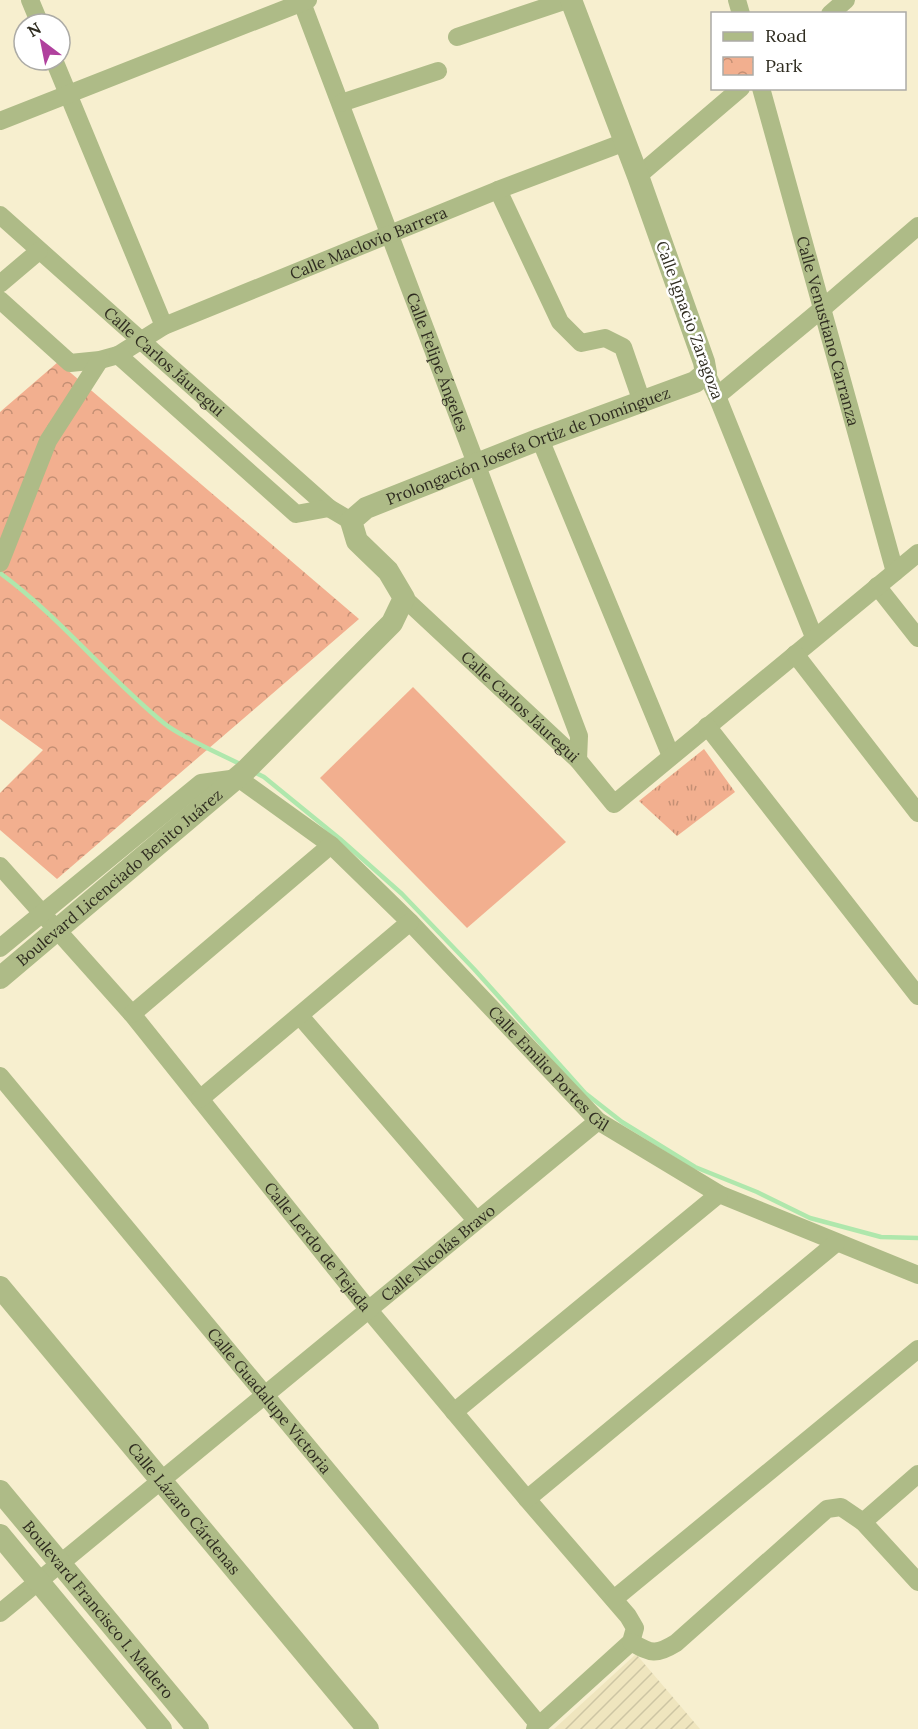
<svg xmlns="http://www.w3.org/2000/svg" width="918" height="1729" font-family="Lora,serif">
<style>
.industrial{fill:url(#industrial-furrows)}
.grass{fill:url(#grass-tufts)}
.park{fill:url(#park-crowns)}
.pitch{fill:#f2af8f}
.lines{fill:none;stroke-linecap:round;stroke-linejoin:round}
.stream{stroke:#afe7ac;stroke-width:4.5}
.minor{stroke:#aebb87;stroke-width:18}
.tertiary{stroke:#aebb87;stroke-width:22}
.labels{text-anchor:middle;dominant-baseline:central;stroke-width:5;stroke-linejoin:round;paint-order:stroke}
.street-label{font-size:16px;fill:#2f2c20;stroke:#fff}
</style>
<defs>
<pattern id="industrial-furrows" width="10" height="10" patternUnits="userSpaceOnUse" patternTransform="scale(1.5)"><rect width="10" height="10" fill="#efe5be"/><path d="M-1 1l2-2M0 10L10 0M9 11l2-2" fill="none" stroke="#cdc5a3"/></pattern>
<pattern id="grass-tufts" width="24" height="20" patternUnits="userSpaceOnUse" patternTransform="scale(1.5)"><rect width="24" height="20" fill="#f2af8f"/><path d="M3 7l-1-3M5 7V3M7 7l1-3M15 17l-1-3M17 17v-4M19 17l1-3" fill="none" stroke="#c48f74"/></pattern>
<pattern id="park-crowns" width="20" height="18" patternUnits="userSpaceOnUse" patternTransform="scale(1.5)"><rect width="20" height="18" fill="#f2af8f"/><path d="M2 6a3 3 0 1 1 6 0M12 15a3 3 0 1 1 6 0" fill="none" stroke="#c48f74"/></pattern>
</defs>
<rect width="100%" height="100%" fill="#f7efcf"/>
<path class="industrial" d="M636,1654L700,1729H554Z"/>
<path class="grass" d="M704,749L735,792L677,836L639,801Z"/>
<path class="park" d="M58,362L359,619L57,879L0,830V793L43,750L0,719V412Z"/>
<path class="pitch" d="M413,687L566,842L467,928L320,778Z"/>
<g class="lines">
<path class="stream" d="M0,573C60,617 107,677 165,724C183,738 220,754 242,765
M254,772L264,777L340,839L402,894L474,969L585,1093L622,1122L695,1167L757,1192L810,1218L881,1237L918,1238"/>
<g class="minor">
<path d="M30,0L40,24"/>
<path id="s1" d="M301,0L579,736L578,760"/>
<path d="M737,0L741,14"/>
<path d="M830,14L846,0"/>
<path d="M457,37L567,0"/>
<path d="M54,60L164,326"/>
<path id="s2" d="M761,88L895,572"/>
<path d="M341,103L438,71"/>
<path d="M0,121L308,0"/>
<path d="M638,176L741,88"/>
<path d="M498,190L560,322L581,343L605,338L623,347L642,402"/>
<path id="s3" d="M0,215L329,508L351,521"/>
<path d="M0,284L39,251"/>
<path id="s4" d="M0,300L70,363L100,360L118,355L164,326L498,190L625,142"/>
<path d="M118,355L296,514L329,508"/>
<path d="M706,373L717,396L814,637"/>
<path d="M717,396L823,308L918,226"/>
<path d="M540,439L671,756"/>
<path d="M0,563L48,441L100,360"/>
<path d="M877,586L918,638"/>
<path id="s5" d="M404,598L578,760L614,804L918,553"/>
<path d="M795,654L918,813"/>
<path d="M707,726L918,996"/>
<path id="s6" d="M0,866L132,1014L368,1309L527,1499L628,1616L635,1628L631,1642L535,1729"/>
<path id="s7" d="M0,948L201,783L238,778L331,845L410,922L598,1121L719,1194L918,1275"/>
<path d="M132,1014L331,845"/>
<path d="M300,1016L476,1220"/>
<path id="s8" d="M0,1076L539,1725"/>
<path d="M200,1099L410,922"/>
<path d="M454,1412L719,1194"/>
<path d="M527,1499L836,1243"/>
<path d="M863,1522L918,1474"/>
<path d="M614,1599L918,1349"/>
<path id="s9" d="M0,1613L598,1121"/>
<path d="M631,1642C651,1653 655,1656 676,1643L827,1509L841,1507L863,1522L918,1582"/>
</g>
<g class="tertiary">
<path id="s10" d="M0,978L246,770L392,623L404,598L388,571L357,541L351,521L366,508L540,439L695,382L706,373L704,362L638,176L571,0"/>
<path id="s11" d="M0,1287L368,1729"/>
<path id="s12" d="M0,1491L198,1729"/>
<path d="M0,1535L161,1729"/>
</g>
</g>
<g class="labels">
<g class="street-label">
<text stroke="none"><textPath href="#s4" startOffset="418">Calle Maclovio Barrera</textPath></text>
<text transform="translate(690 320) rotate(70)">Calle Ignacio Zaragoza</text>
<text stroke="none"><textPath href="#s2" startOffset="252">Calle Venustiano Carranza</textPath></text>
<text stroke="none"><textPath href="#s3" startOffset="220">Calle Carlos Jáuregui</textPath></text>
<text stroke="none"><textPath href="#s1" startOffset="387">Calle Felipe Ángeles</textPath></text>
<text stroke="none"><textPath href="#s10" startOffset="846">Prolongación Josefa Ortiz de Domínguez</textPath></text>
<text stroke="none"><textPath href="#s5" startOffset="159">Calle Carlos Jáuregui</textPath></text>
<text stroke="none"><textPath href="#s10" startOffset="156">Boulevard Licenciado Benito Juárez</textPath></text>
<text stroke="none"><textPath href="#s7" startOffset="724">Calle Emilio Portes Gil</textPath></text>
<text stroke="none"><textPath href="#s6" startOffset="496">Calle Lerdo de Tejada</textPath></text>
<text stroke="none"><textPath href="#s9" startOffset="567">Calle Nicolás Bravo</textPath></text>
<text stroke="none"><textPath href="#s8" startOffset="422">Calle Guadalupe Victoria</textPath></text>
<text stroke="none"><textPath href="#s11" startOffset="288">Calle Lázaro Cárdenas</textPath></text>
<text stroke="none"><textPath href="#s12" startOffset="154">Boulevard Francisco I. Madero</textPath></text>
</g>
</g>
<rect x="711" y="12" width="195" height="78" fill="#ffffff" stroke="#acaba6" stroke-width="1.5"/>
<rect x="723" y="32" width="30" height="9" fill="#aebb87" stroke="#acaba6" stroke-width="1.5"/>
<text x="765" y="42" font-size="18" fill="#2f2c20">Road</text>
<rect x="723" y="57" width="30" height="18" fill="url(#park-crowns)" stroke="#acaba6" stroke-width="1.5"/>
<text x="765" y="72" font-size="18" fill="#2f2c20">Park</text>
<g transform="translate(42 42) rotate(328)"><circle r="28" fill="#ffffff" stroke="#acaba6" stroke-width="1.5"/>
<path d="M0-4.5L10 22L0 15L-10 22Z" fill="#b0419e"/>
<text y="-9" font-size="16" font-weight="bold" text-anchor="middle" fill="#2f2c20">N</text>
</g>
</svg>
